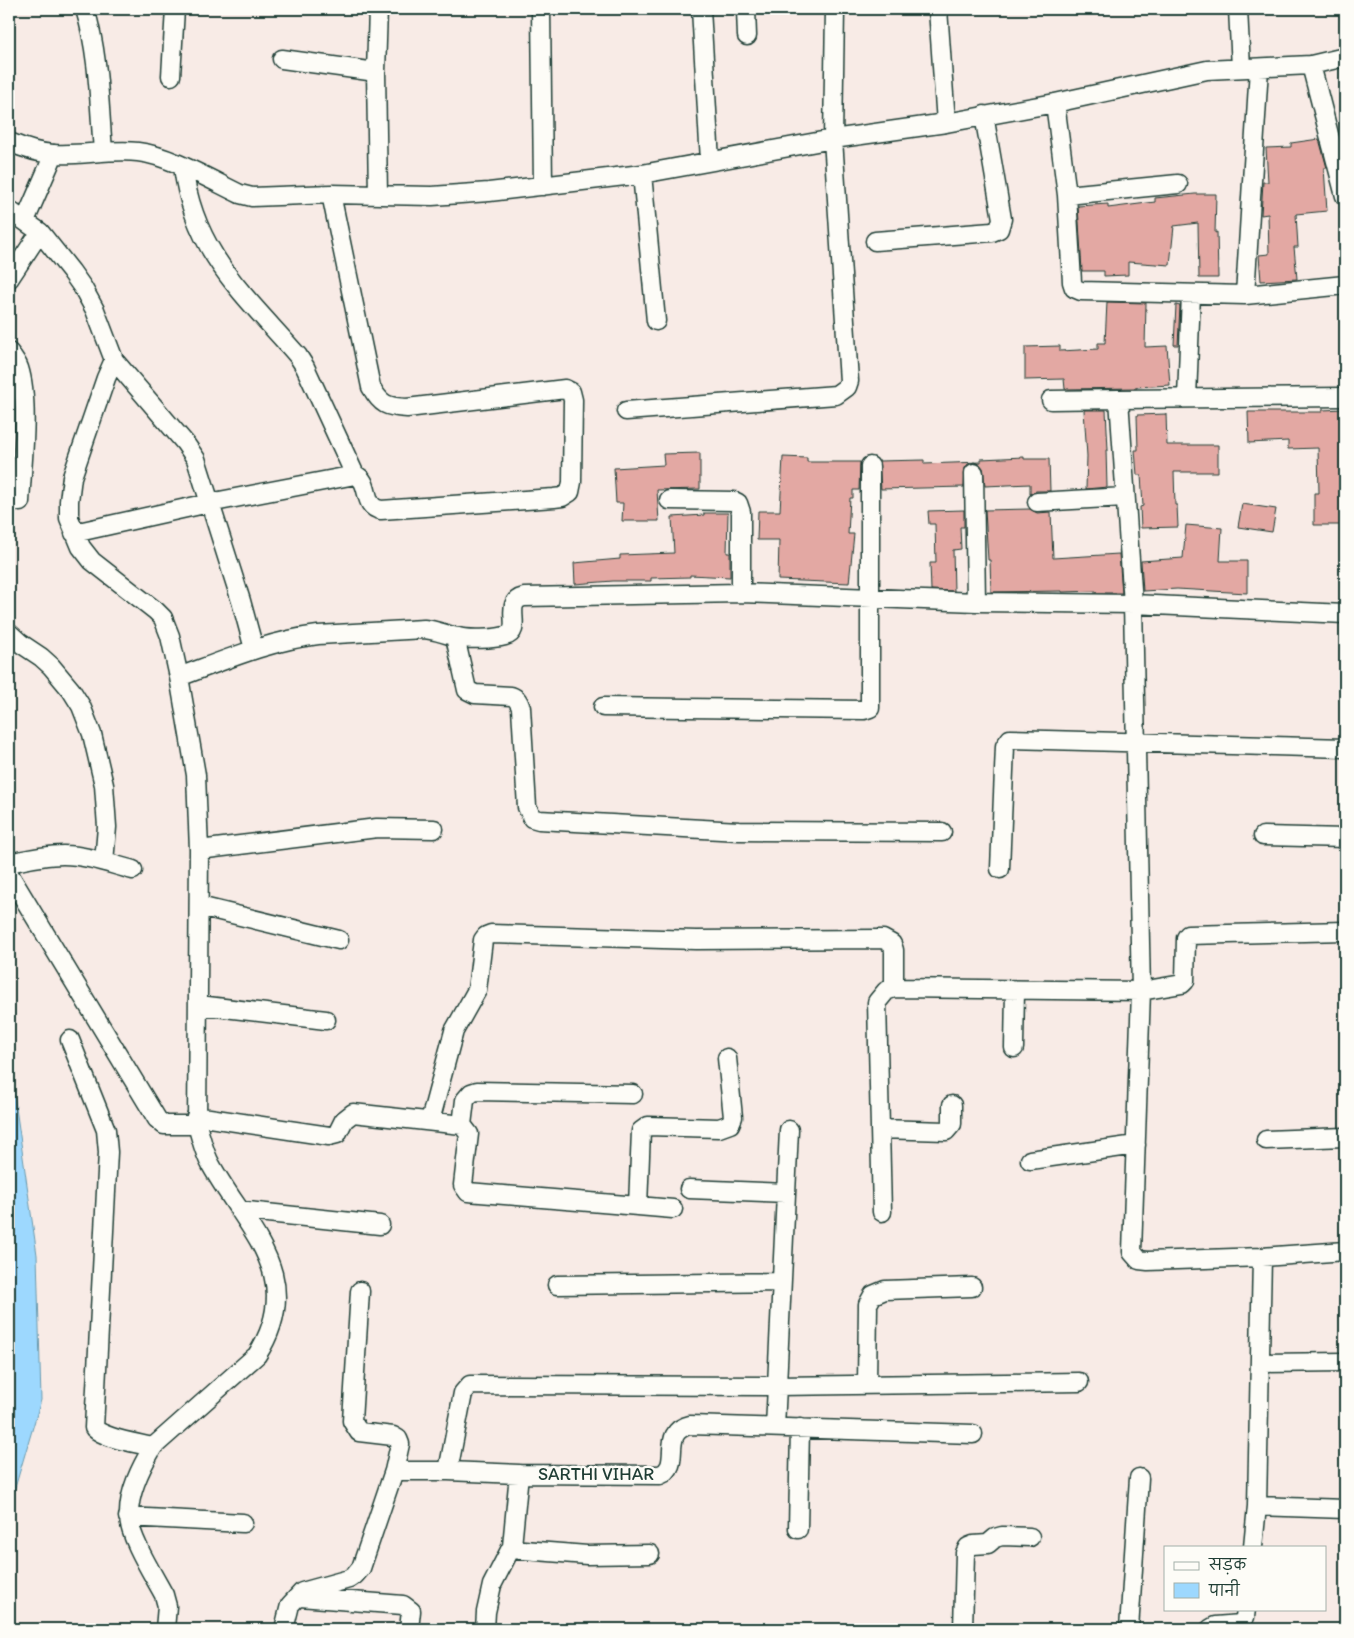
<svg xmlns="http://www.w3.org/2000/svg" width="1354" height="1638" font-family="Itim,'Playpen Sans Deva',sans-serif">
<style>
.water{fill:#9dd8fe;stroke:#6b9aad}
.building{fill:#e3a8a3;stroke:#1f3d34}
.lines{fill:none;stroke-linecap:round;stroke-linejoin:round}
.minor-casing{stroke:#1f3d34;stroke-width:21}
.minor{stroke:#fdfcf7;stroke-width:18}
.labels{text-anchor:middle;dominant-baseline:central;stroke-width:4.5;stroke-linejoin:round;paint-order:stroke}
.street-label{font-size:18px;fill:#1f3d34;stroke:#fdfcf7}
</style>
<rect width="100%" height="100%" fill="#f8ebe6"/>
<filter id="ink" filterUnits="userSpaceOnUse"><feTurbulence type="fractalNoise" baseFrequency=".02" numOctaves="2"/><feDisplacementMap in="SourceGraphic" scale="10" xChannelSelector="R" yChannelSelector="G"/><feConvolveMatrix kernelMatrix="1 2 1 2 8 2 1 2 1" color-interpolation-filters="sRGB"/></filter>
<g filter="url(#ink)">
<path class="water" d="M9,1059L37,1255L41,1400L9,1508Z"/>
<path class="building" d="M1319,139L1327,168H1324L1327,211L1296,214L1298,247H1294L1297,279L1261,281L1259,255L1269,254L1268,214L1261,215L1263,182H1268L1266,148L1291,147V143Z
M1195,194H1216L1215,233L1217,232L1218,278H1199L1198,223L1174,226L1170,265L1128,262V275L1104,276V271H1082L1078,206L1108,204V208L1155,202V198Z
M1107,302L1146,303L1145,347L1167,346L1170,385L1137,387V388L1065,389L1064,379L1025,380V347L1060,346V351L1098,349V343H1105Z
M1176,305L1180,306L1178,345H1174Z
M1345,409V525H1314V493H1319L1318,448L1288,449V441L1249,443L1248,412H1322V410Z
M1084,410H1106L1108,450H1106L1107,487L1086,489L1087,456Z
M1166,414L1167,445H1218V472H1174L1175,505H1177L1178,527L1141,528L1140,507L1143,506L1141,475H1137L1135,450H1138L1137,415Z
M700,453V489L657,490L659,521H622L623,503H616L614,468L664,465L663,454Z
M783,457L807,458V462H860L859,490H853V498H850L848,534H854L849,583L778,580L779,540H757L758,511H780Z
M1024,457V459H1049L1050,491H1036L1030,494V484L985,486L983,468L980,464L974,462L968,464L965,468L964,487L881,489L879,461L924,460V464L981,462V459Z
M1242,504L1276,509L1272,532L1238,527Z
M1030,509L1037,513L1051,512L1053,558L1119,554L1122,593H1097L1096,591L1062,592V591L991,592L990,560H988L985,510Z
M964,510V527H960L961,549L953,550L954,591L931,590L930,563H936L935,524H929L928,511Z
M704,513H728L727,553H730V577L690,575V577L651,578V581H613L575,584L574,563L620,559V555L674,553L672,517L704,515Z
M1186,525L1222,528L1220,561H1247V593L1177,589L1143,591L1141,561L1183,558Z"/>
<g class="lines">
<defs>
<path id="minor" d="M85,9C99,55 99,103 103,151
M378,9L376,72L378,195
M541,9L543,186
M701,9L710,161
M746,9L747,36
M938,9L946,123
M1238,9L1241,68
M282,59L376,72
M1311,65L1345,196
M171,76L175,9
M1055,103L1067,195L1072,282L1074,288L1081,291L1245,295L1259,68
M9,142C23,148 38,153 53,154C81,156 109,149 138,152C168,155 211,180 240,194L252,197L331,194L432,196L489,192L642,174L833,139L946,123L1055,103L1207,70L1311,65L1345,57
M183,167C194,253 244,294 298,356L305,367L355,475
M642,174L656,321
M1067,195L1178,184
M9,210L40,232L71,271L83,288L95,310L114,360L106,378L72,477L69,501V518L81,547L92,561L156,611L163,618L170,636L179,677L196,775L199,850L197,1125C201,1138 204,1153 211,1165C247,1230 307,1277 257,1355L153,1447C141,1467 128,1492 129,1517C129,1537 154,1576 164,1595L167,1606L165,1629
M25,221L54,154
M875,241L992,232L999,229L1002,219L984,115
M9,279L40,232
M1245,295L1345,285
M9,352C13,357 17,362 19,368C30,402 22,465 20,502
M114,360L185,443L196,459L241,601L254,649
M1345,397L1119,399L1133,604L1141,991L1132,1252L1139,1260L1148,1261L1262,1257L1345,1251
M1187,398L1191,294
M1051,400L1119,399
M626,411L836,395L847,387L849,381L833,139L835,9
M974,473L976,602
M669,500L734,501L738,503L741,512V593
M1037,502L1125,497
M74,533L209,503L355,475C372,481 361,507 381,510L554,498L562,497L570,492L572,482L573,400L571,392L565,389L407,408C387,407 381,405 371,387L331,194
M9,633L20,643L41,657L51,666L71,690L81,706L92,734L104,785L107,827L104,862
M455,637L467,690L475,694L511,696C517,698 519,702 521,708L527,807L532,818L539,820L739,831L942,832
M179,677C225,660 269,641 318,635L424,629C437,630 446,635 458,637C469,640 493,639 505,636C525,631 501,602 524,597L741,593L976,602L1133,604L1345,614
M603,707L864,710L870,708V466
M1263,836L1345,838
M199,850L377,828L434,829
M9,863C27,859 45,855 63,855C87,855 110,864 133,870
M1000,869L1005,746L1010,739L1345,748
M9,874L157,1119L164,1125H197
M199,906L339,940
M199,1005L326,1020
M70,1040L106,1130L108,1152L94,1428C105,1439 137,1443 153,1447
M1014,1048L1015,990
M196,1116L329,1136L337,1134L344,1120L353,1113L462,1125L469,1134L463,1185L468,1192L638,1206
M430,1121L454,1031L477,990L483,940L486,936L491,934L696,940L883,939L892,944L894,950V988
M462,1125L465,1100L471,1093L477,1091L633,1094
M880,1129L946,1131L952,1124V1105
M1266,1140L1345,1137
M1030,1160L1136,1145
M689,1189L786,1193
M673,1209L638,1206L641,1131L648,1126L719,1128L730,1124L733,1117L727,1058
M239,1210L380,1225
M882,1212L877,1002L886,991L894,988L1141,991L1182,984L1185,981L1186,938L1188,935L1345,931
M557,1285L781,1282
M360,1291L352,1421L359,1432L393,1436L398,1439L400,1444L394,1471
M1260,1363L1345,1362
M867,1384L868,1304L873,1295L885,1290L972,1287
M775,1428L789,1130
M448,1471L463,1393L470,1385L777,1386L1079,1382
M1257,1506L1345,1509
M128,1517L243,1523
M798,1529L800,1428
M1253,1547L1257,1506L1262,1257
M511,1549L587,1555L650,1554
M300,1597L403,1605L411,1611L409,1629
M284,1629L290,1605L302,1592L349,1579L355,1575L361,1568L394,1471H448L519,1474L660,1475C684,1466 658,1432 690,1425L973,1434
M485,1629L486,1612L492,1585L512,1546L519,1474
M963,1629L965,1553L968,1547L973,1545L988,1544L995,1538L1002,1536L1030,1537
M1129,1629L1139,1478
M1210,1629L1215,1626L1241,1624L1245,1617L1246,1609"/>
</defs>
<use href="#minor" class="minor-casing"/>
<use href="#minor" class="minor"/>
</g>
</g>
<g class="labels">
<g class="street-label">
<text x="596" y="1474">SARTHI VIHAR</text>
</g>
</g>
<rect width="1354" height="1638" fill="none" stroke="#fdfcf7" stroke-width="30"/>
<rect x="15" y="15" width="1324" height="1608" fill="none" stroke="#1f3d34" stroke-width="2" filter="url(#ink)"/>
<rect x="1164" y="1546" width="162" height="65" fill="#fdfcf7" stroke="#a4b0a9"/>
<rect x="1174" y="1562" width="25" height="8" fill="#fdfcf7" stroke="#a4b0a9"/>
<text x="1209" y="1570" font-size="15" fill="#1f3d34">सड़क</text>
<rect x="1174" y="1583" width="25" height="15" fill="#9dd8fe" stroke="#a4b0a9"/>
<text x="1209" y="1596" font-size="15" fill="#1f3d34">पानी</text>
</svg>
